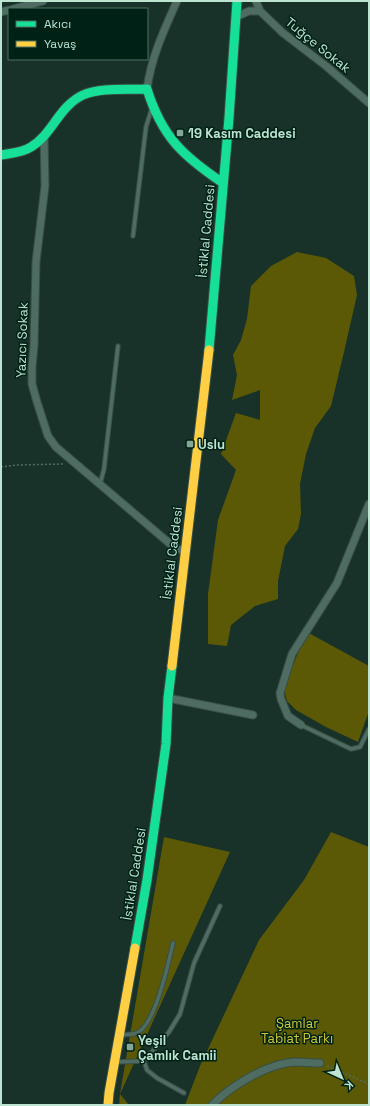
<svg xmlns="http://www.w3.org/2000/svg" width="370" height="1106" font-family="'Space Grotesk',sans-serif">
<style>
.green{fill:#5b5906}
.lines{fill:none;stroke-linecap:round;stroke-linejoin:round}
.lane-casing{stroke:#384e45;stroke-width:5.5}
.street-casing{stroke:#384e45;stroke-width:9}
.fast-casing{stroke:#384e45;stroke-width:11}
.slow-casing{stroke:#384e45;stroke-width:11}
.path{stroke:#536c62;stroke-width:1.5;stroke-dasharray:2 2;stroke-linecap:butt}
.lane{stroke:#4e6c61;stroke-width:3.5}
.street{stroke:#4e6c61;stroke-width:7}
.fast{stroke:#16e098;stroke-width:9}
.slow{stroke:#ffcf43;stroke-width:9}
.poi-dot{fill:#83a696;stroke:#002216;stroke-width:1.5}
.labels{text-anchor:middle;dominant-baseline:central;stroke-width:3;stroke-linejoin:round;paint-order:stroke}
.street-label{font-size:13px;fill:#bce4d1;stroke:#002216}
.poi-label{font-size:13px;font-weight:bold;fill:#bce4d1;stroke:#002216;text-anchor:start}
.park-label{font-size:13px;fill:#d0c63b;stroke:#002216}
</style>
<rect width="100%" height="100%" fill="#183229"/>
<path class="green" d="M297,252L326,258L354,276L357,295L344,352L331,406L315,428L306,454L300,484L301,514L298,529L285,546L278,581V599L255,606L231,625L227,646L208,644V594L218,520L236,470L221,454L236,413L260,420V390L232,400L237,375L233,355L241,340L247,319L251,286L271,266Z
M307,632L369,666V711L358,742L326,727L296,710L287,701L284,690L292,667Z
M331,832L369,847V1105H185L200,1066L259,940L304,880Z
M164,837L230,852L120,1094L129,1105H119L120,1094Z"/>
<g class="lines">
<defs>
<path id="lane" d="M133,236L146,127L151,111
M100,484L104,469L118,346
M301,725L351,749L360,747L369,729
M121,1035C127,1034 135,1035 139,1032C156,1020 168,965 173,943
M144,1061L147,1070L157,1078L184,1093
M116,1062L144,1061L169,1032L180,1014L194,963L220,906"/>
<path id="street" d="M256,1L260,11L283,33L326,66L369,103
M13,9L43,1
M1,12L9,10
M236,17L249,11H260
M147,89C151,58 164,30 177,1
M44,135L45,186L36,262L34,346L32,367V384L37,402L48,436L56,447L175,548L185,551
M168,698L253,715
M301,725L288,716L281,699L280,693L292,654L337,583L369,504
M212,1105C231,1086 266,1064 294,1062C302,1062 311,1063 320,1063"/>
<path id="fast" d="M1,155C11,153 22,153 31,147C52,135 59,106 83,95C101,87 127,90 147,89C162,137 183,156 223,183
M209,350L229,118L237,1
M135,948L147,880L166,744L168,698L172,666"/>
<path id="slow" d="M172,666L209,350
M108,1105L109,1093L135,948"/>
</defs>
<use href="#lane" class="lane-casing"/>
<use href="#street" class="street-casing"/>
<use href="#fast" class="fast-casing"/>
<use href="#slow" class="slow-casing"/>
<path class="path" d="M1,467L17,465L63,464
M327,1066L369,1084"/>
<use href="#lane" class="lane"/>
<use href="#street" class="street"/>
<use href="#fast" class="fast"/>
<use href="#slow" class="slow"/>
</g>
<g class="poi-dot">
<rect x="176" y="129" width="8" height="8" rx="2"/>
<rect x="186" y="440" width="8" height="8" rx="2"/>
<rect x="126" y="1043" width="8" height="8" rx="2"/>
</g>
<g class="labels">
<g class="street-label">
<text transform="translate(318 45) rotate(39)">Tuğçe Sokak</text>
<text transform="translate(206 231) rotate(-85)">İstiklal Caddesi</text>
<text transform="translate(22 340) rotate(-88)">Yazıcı Sokak</text>
<text transform="translate(172 553) rotate(-83)">İstiklal Caddesi</text>
<text transform="translate(134 874) rotate(-81)">İstiklal Caddesi</text>
</g>
<g class="poi-label">
<text x="188" y="133">19 Kasım Caddesi</text>
<text x="198" y="444">Uslu</text>
<text x="138" y="1040">Yeşil<tspan x="138" dy="15">Çamlık Camii</tspan></text>
</g>
<g class="park-label">
<text x="297" y="1023">Şamlar<tspan x="297" dy="15">Tabiat Parkı</tspan></text>
</g>
</g>
<rect width="370" height="1106" fill="none" stroke="#bce4d1" stroke-width="4"/>
<rect x="8" y="8" width="140" height="52" fill="#002216" stroke="#4b7061"/>
<rect x="16" y="21" width="20" height="6" fill="#16e098" stroke="#4b7061"/>
<text x="44" y="28" font-size="12" fill="#bce4d1">Akıcı</text>
<rect x="16" y="41" width="20" height="6" fill="#ffcf43" stroke="#4b7061"/>
<text x="44" y="48" font-size="12" fill="#bce4d1">Yavaş</text>
<g transform="translate(342 1078) rotate(136)" stroke="#002216" stroke-width="3" paint-order="stroke">
<path d="M0-3L7 15L0 10L-7 15Z" fill="#bce4d1"/>
<text y="-6" font-size="11" font-weight="bold" text-anchor="middle" fill="#bce4d1">K</text>
</g>
</svg>
